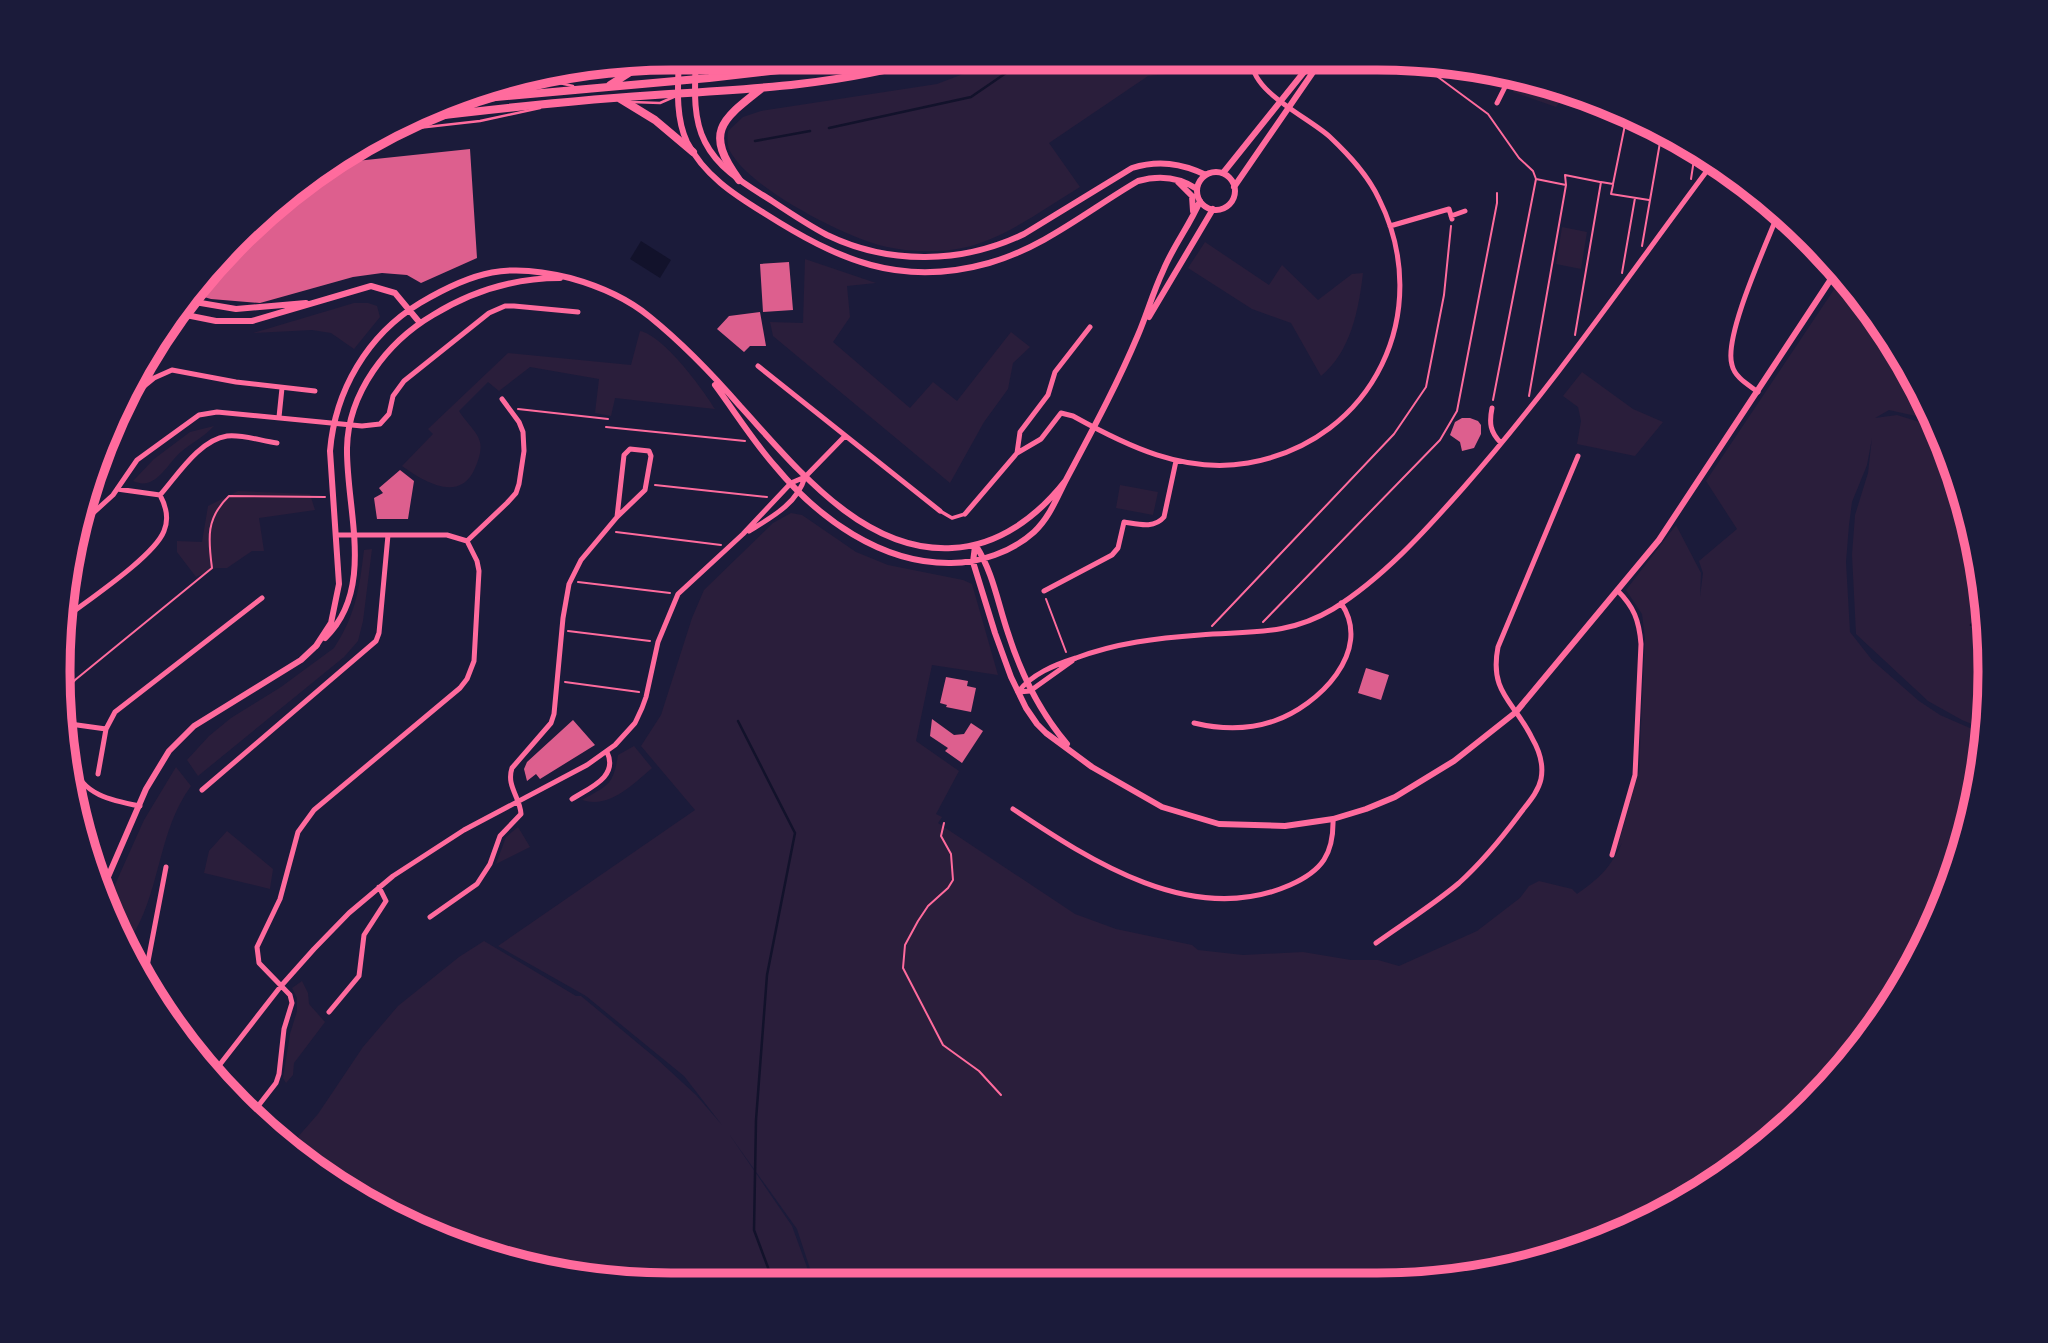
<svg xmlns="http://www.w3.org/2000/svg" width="2048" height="1343" font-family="'Noto Sans',sans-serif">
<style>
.green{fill:#2a1e3b}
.water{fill:#12122b}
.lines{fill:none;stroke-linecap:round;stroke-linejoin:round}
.stream{stroke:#12122b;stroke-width:2.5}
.building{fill:#dd5f8e}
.path{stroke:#ff6b9d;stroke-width:2}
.service{stroke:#ff6b9d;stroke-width:2.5}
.pedestrian{stroke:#ff6b9d;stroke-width:3.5}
.minor{stroke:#ff6b9d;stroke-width:5}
.tertiary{stroke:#ff6b9d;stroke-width:6}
.primary{stroke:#ff6b9d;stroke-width:8}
.rim{fill:none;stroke:#ff6b9d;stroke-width:9}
</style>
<rect width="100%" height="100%" fill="#1b1b3a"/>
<path class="green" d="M1000,60L1179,61L1167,74L1148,76L1049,143L1080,187C1043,209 1005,239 962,248C939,253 910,252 887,247C846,238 756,191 733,156C727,148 727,141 728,131L743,117L761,111L937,84Z
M1518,82L1564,96L1556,107L1513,92Z
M1562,227L1587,232L1581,269L1556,264Z
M1205,242L1269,285L1282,265L1318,300L1352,274L1363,273C1359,308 1351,352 1321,376L1291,323L1252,309L1188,268Z
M805,259L876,283L847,286L850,317L833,342L910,408L933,382L957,401L1011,332L1030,347L1013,363L1008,389L984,422L950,483L773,336L770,322L803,323Z
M1843,276L1863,298L1927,400L1934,420L1889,410L1875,418L1897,415L1929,425L1936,424L1969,512L1989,631L1986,730L1962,720L1928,701L1856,634L1852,555L1855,515L1868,473L1872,438L1867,465L1852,502L1849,525L1846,562L1850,632L1872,660L1919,701L1940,715L1986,735L1985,751L1958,868L1908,978L1838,1076L1750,1159L1648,1222L1535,1264L1448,1279L1462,1263L1446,1279L1416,1284L814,1281L797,1229L729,1134L792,1226L812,1281L592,1280L436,1238L289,1147L318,1114L363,1047L398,1006L459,957L484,941L576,996H581L658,1060L696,1095L722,1125L684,1076L586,996L498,946L695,810L641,746L661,715L692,618L704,590L773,523L791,513L802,515L856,552L888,565L963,580L972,584L998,675L932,665L916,741L959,771L936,814L942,817L938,823L1075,914L1116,929L1192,945L1198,950L1243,955L1303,952L1351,960H1378L1399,966L1477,931L1520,898L1529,886L1539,881L1572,889L1577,894C1600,878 1610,868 1622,843L1616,852L1639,771L1645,638L1642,614L1626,590L1676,525L1701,573L1700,597L1703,573L1699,561L1737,529L1706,481Z
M354,303H368L377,306L380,317L354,349L331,333L312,330L253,333Z
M640,331C664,336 702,388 715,409L615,398L611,416L595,413L599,379L530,367L499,391L488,382L459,411C464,420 478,432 480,442C482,451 478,461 475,468C460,504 423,481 402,466L433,434L428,429L508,353L631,365Z
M1582,372L1633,409L1663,422L1635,456L1577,444L1581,421L1578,407L1563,396Z
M214,426C204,437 193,442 182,451C167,463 156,492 133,481L154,459L190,432Z
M1120,485L1158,492L1153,515L1116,508Z
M238,491L310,494L315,510L259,518L264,551H252L227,568H216L196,577L177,552V541L202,542L208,506Z
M372,549L363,621L358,641L344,657L198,776L187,760L209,736L231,718L281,687L334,648C356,614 359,590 364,550Z
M634,746L652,768C633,784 610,809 582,800C608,785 613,786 618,755Z
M176,767L191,786C157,832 161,894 129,941L109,898L144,820Z
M518,827L530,847L496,864L506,837Z
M227,831L273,869L270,889L204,873L209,851Z
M302,981L308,993L309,1004L325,1022L294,1063L293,1075L286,1083L283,1078L290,1034L297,1011V998L292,988Z"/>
<path class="water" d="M641,241L671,260L660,278L630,259Z"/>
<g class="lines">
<path class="stream" d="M829,128L971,97L1025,60
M755,141L810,131
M1971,625L1985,609
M738,721L795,833L767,975L756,1120L754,1230L773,1281"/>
</g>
<path class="building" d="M470,149L477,258L421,283L407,275L382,273L353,277L260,303L211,299L190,293L328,164Z
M789,262L793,310L763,312L760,264Z
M760,312L766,346H750L744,352L717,329L729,316Z
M1462,418H1470L1478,421L1481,425V434L1474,448L1462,451L1460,442L1450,435L1455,422Z
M400,470L414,481L408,519H377L374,498L383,493L379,488Z
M1366,668L1389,675L1381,700L1358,693Z
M946,677L968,681L967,686L976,688L971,712L946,707L947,705L940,703Z
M932,719L954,735L964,734L971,723L983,731L962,763L945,751L948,748L930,736Z
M573,720L595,745L540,779L536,774L527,781L524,769L527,762Z"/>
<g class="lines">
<path class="path" d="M1419,63L1488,114L1519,158L1533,171L1536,179L1566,185L1565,175L1600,182
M1691,179L1695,153
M1613,185L1611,194L1649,200
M1642,246L1662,131
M1622,273L1635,198
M1575,335L1601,182L1613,184L1627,115
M1529,396L1566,185
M1493,400L1536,179
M518,409L608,419
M606,427L745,441
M655,485L767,497
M616,532L721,545
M578,582L670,593
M1046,599L1066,652
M1263,622L1440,440L1457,411L1497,203V193
M1212,626L1394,434L1426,387L1444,295L1451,226
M568,631L650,641
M565,682L639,692
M65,691L75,680L212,568C208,538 206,518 229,496L325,497
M944,823L941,836L951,854L953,880L948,888L928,906L918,921L905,945L903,968L943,1045L979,1071L1001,1095"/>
<path class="service" d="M541,79L573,86
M632,102L660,103L676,96
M391,131L480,121L540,108"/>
<path class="pedestrian" d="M940,511L952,518L965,514"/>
<path class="minor" d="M1497,103L1509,79
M1451,216L1465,211
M1390,226L1449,209L1452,219
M758,366L940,511
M1758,392C1749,385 1735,378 1732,365C1723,336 1768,241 1780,209
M132,396L154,378L172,370L236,382L315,391
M1492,408C1489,423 1490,432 1501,443
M279,417L282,388
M1017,453L1020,432L1048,395L1055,372L1090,327
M160,495C177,476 199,440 227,436C242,434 261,441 277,443
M965,514L1017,453L1041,439L1061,413L1073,416C1127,446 1184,474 1248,463C1374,441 1435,311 1379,199C1368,175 1349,155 1330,137C1308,117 1253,93 1252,62
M81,524L113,495L137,460L199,415L217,412L362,426L380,424L389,414L393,396L404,381L489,313L505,306H514L578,312
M749,531C772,517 797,504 805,477
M467,541L507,503L516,493L519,484L524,451L523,432L519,422L502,399
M1044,591L1112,555L1118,548L1124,522C1138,524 1154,529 1164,517L1176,461
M61,621C85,602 154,557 164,531C169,519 166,506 160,495L117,489
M1018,692C1032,674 1054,665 1076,658C1116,643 1157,638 1200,635C1250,631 1288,636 1333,609C1383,578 1425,531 1464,487C1554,385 1631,272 1712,164
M1018,692L1030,691L1072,661
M67,715C73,731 70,748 73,764C81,795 113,801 140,806
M1194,723C1219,729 1248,730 1274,721C1318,706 1374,651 1341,603
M70,724L106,729L115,712L262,598
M98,774L106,729
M202,790L376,641L379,633L388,535
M572,799C589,788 619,777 607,752
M1013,809C1091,861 1193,928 1290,885C1322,871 1334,854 1333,819
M1612,855L1635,775L1641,644C1639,620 1634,607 1617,590
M430,917L477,884L490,864L500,836L521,814C520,797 506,786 512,768L551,723L554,714L563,618L569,584L581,560L617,517L645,490L651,456L649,451L630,449L624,455L617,517
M1376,943C1404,923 1433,905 1459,883C1481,863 1501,839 1519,815C1527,804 1538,793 1541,779C1544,764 1539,750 1532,738C1514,701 1489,693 1498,647L1578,456
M145,977L166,867
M329,1012L359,976L364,935L386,901L379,887
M214,1072L281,986L314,949L349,913L393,876L464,830L587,765L615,745L635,723L642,708L646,697L658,642L678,594L743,534L791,483L805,477L844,437
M255,1110L276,1083L279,1074L284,1029L292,1003L290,995L259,963L257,947L280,899L298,832L314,810L460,688L467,679L474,661L479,571L477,561L467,541L447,535H338"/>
<path class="tertiary" d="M679,58C678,85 675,117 687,142C704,175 733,194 764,213C838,260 900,288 989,263C1043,248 1090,209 1138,181C1159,175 1179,177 1197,189
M696,58C695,85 692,117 705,142C719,170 747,185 772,201C790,213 808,225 827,235C889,265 962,264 1024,234L1132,168C1158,160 1181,163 1206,175
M1197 191a19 19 0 1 1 38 0a19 19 0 1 1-38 0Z
M1223,173L1312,62
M1178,182L1192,196L1193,211
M1234,187L1320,62
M183,300L236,309L306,303
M176,313L216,321H252L371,286L395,293L420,323
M1149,317L1213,209
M715,385C735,412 753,441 775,466C818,518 881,564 951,563C979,563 1012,552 1034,532C1050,517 1057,497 1067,478C1092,431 1117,385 1138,335C1147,314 1153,292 1163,271C1173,246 1190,225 1200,201
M975,546L973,562L995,633L1011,677L1026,708L1037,724L1046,733L1092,767L1162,807L1219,824L1285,826L1333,819L1366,809L1395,797L1454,761L1516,712L1659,540L1837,270
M976,546C993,572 998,604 1008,633C1021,674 1039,711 1067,744
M325,638C376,589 346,509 347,448C348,393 387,342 433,315C472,291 514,278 560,278
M316,646L331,623L339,584L330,451C335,391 367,335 420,303C474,271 508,262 570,278C599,286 627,298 650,317C682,343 713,375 740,406C795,466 862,553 952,548C999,546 1038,516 1066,480
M104,886L146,789L169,751L194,726L301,660L317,645"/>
<path class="primary" d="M722,58L746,72
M610,85L646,62
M619,98L655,120L693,152
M452,101L709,78L875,59
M419,118C502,108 586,99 669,94C756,89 843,84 927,59
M739,180C704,132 721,120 762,88"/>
</g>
<path d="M0 0H2048V1343H0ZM671 70H1377A601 601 0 0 1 1978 671V672A601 601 0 0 1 1377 1273H671A601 601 0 0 1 70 672V671A601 601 0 0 1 671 70Z" fill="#1b1b3a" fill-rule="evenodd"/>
<path class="rim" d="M671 70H1377A601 601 0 0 1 1978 671V672A601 601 0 0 1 1377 1273H671A601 601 0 0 1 70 672V671A601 601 0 0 1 671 70Z"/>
</svg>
